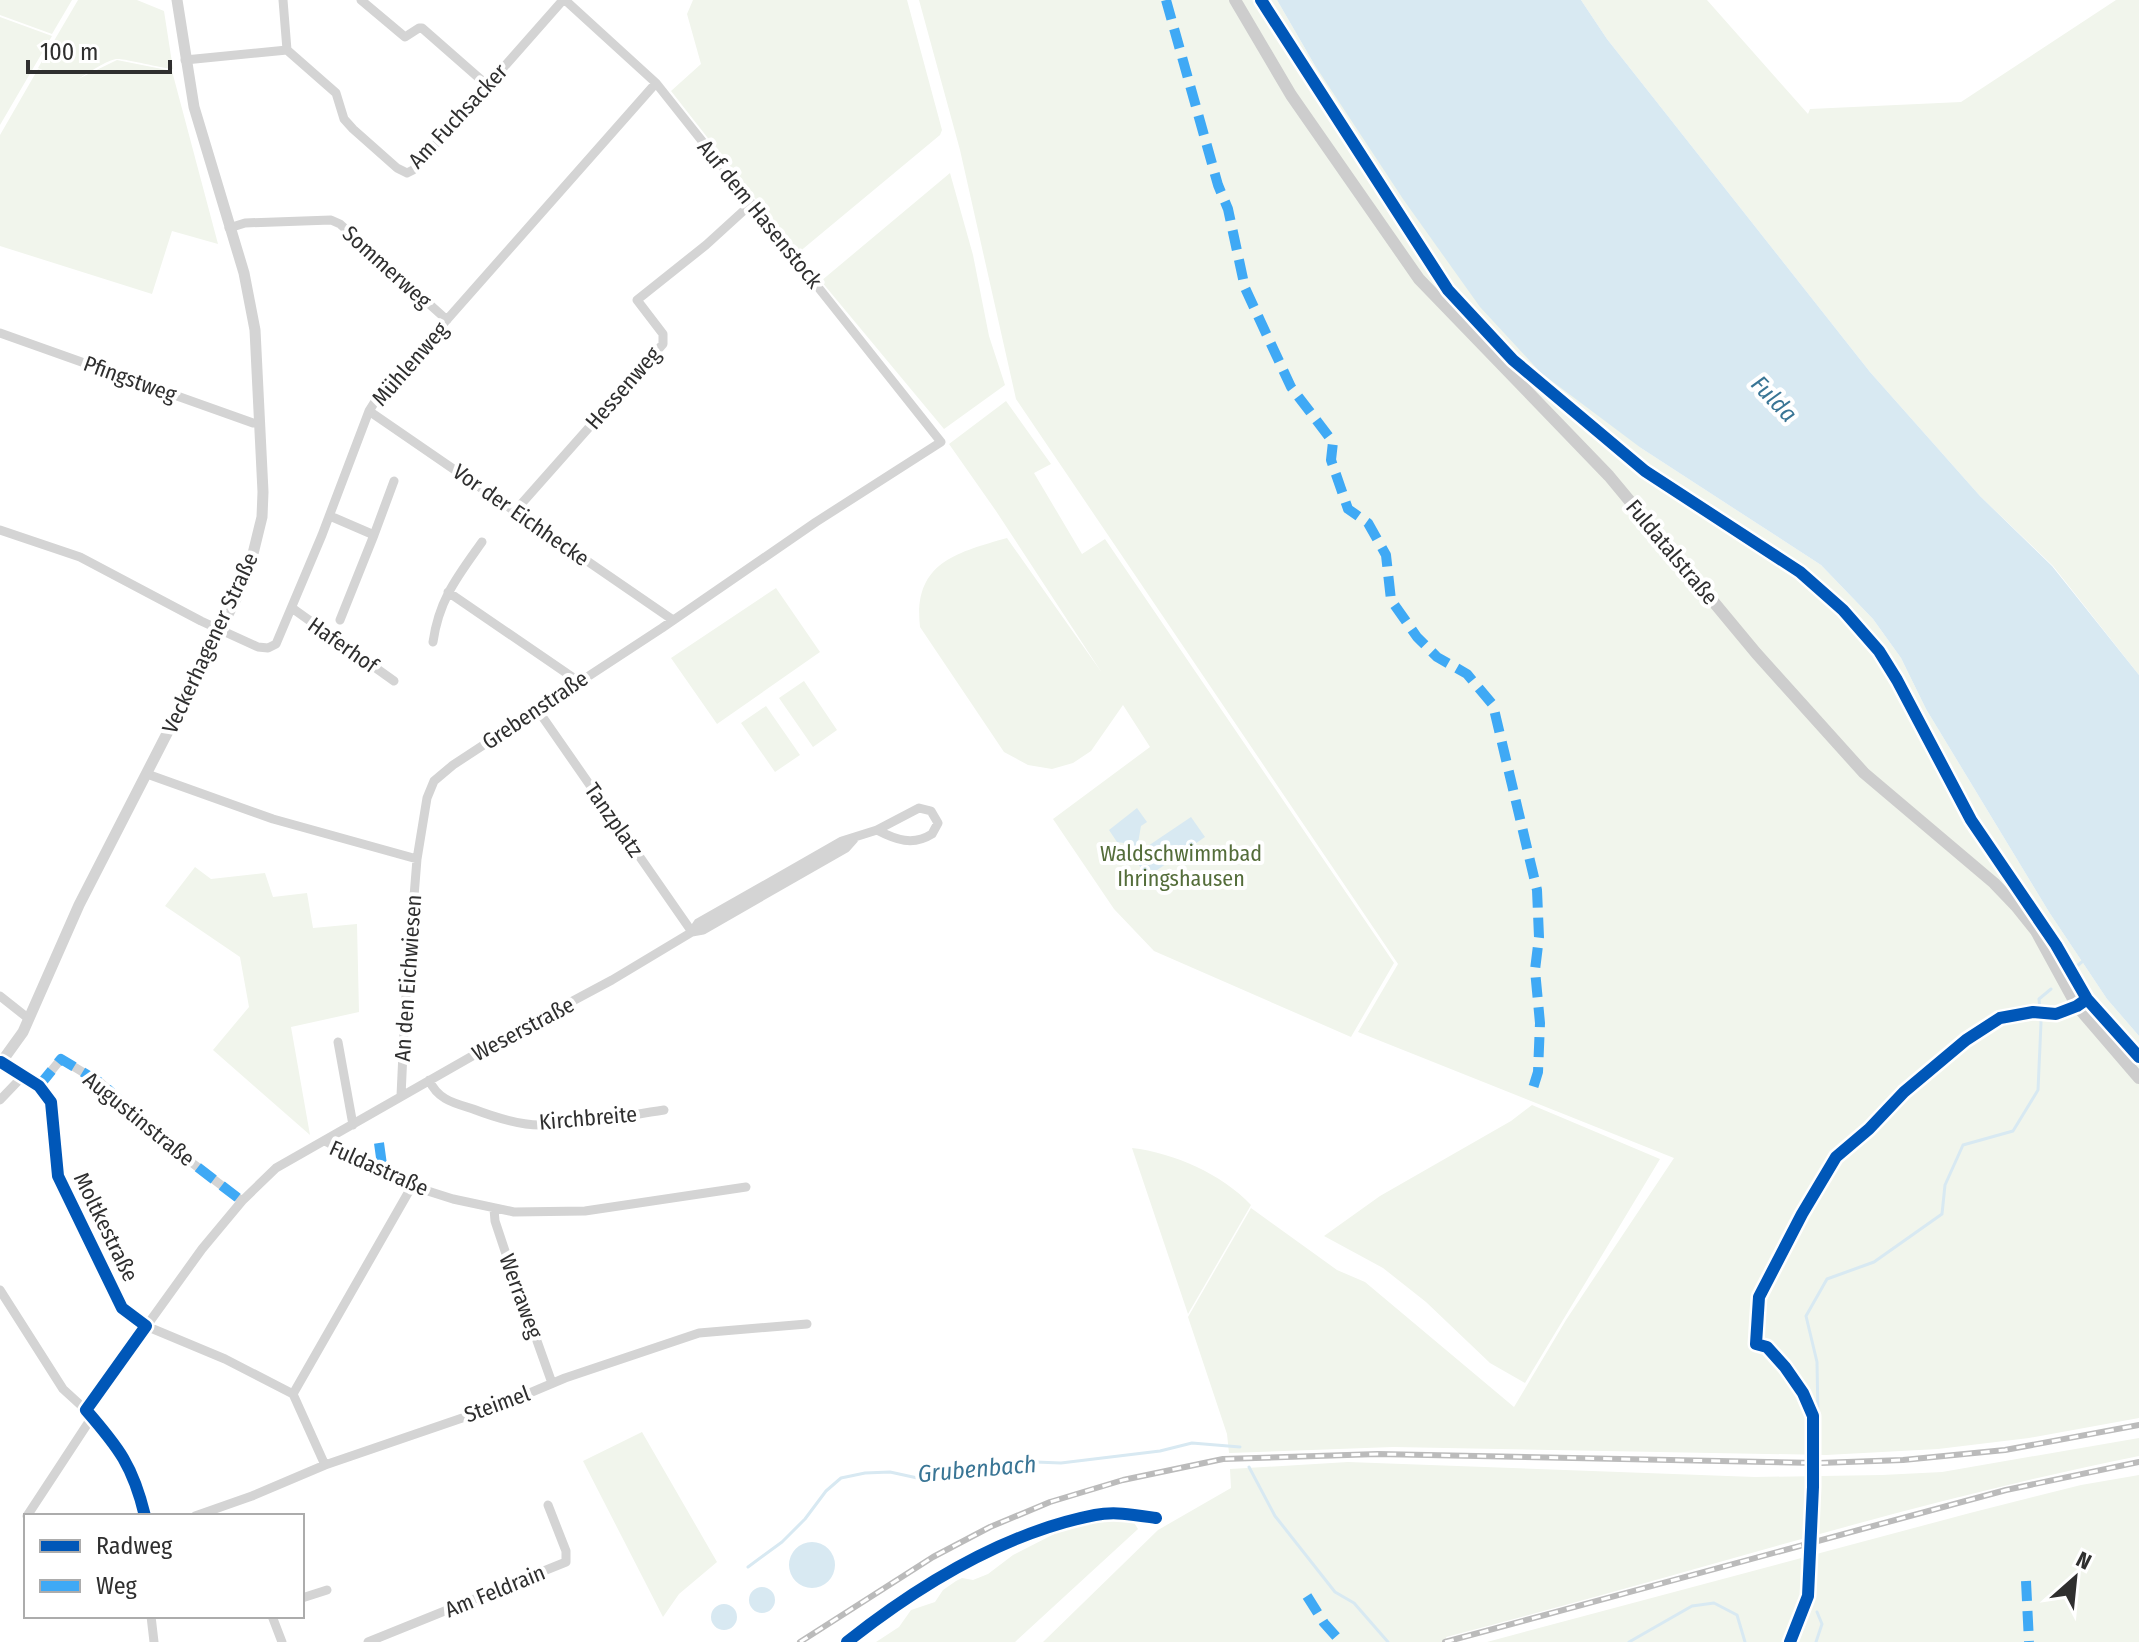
<svg xmlns="http://www.w3.org/2000/svg" width="2139" height="1642" font-family="'Fira Sans Condensed',sans-serif">
<style>
.green{fill:#f1f5ec}
.water{fill:#d8e9f2}
.lines{fill:none;stroke-linecap:round;stroke-linejoin:round}
.stream{stroke:#d8e9f2;stroke-width:3}
.minor{stroke:#d4d4d4;stroke-width:9}
.tertiary{stroke:#d4d4d4;stroke-width:11}
.secondary{stroke:#cdcdcd;stroke-width:12}
.rail-casing{stroke:#bbb;stroke-width:6}
.rail{stroke:#fff;stroke-width:3;stroke-dasharray:9;stroke-linecap:butt}
.quiet{stroke:#3fa9f5;stroke-width:10;stroke-dasharray:20 10;stroke-linecap:butt}
.cycleway-casing{stroke:#fff;stroke-width:17}
.cycleway{stroke:#0057b8;stroke-width:12}
.labels{text-anchor:middle;dominant-baseline:central;stroke-width:8;stroke-linejoin:round;paint-order:stroke}
.street-label{font-size:22px;fill:#2f2f2f;stroke:#fff}
.park-label{font-size:22px;fill:#546d3a;stroke:#fff}
.water-label{font-size:24px;font-style:italic;fill:#397595;stroke:#fff}
</style>
<rect width="100%" height="100%" fill="#fff"/>
<path class="green" d="M0,0H72L52,34L0,15Z
M78,0H137L164,11L173,69C160,68 124,58 116,59C102,62 88,74 76,80L117,60L172,71L218,244L172,231L152,294L0,246V135L38,69L47,72L38,68Z
M693,0H907L942,130L940,135L798,253L671,91L701,64L687,14Z
M919,0H1277L1314,64L1641,448L1821,565L1873,619L1901,658L1926,709L2049,912L2107,999L2139,1036V1418L2029,1438L1938,1449L1826,1455L1393,1447L1229,1453L1227,1434L1188,1317L1251,1208L1337,1270L1365,1282L1514,1407L1566,1320L1674,1158L1358,1032L1398,964L1016,399L960,150Z
M1581,0H1707L1808,114L1810,109L1961,102L2116,0H2139V675L2053,566L1980,496L1870,372L1607,39Z
M0,17L52,36L0,125Z
M950,173L973,255L989,336L1005,385L944,429L821,281Z
M1006,401L1051,464L1034,473L1082,554L1105,539L1394,963L1351,1037L1154,951L1114,909L1053,819L1150,747L1123,705L1091,751L1073,763L1052,769L1028,765L1004,752L920,627C913,564 954,553 1007,538L1102,673L996,511L949,444Z
M776,588L820,652L717,724L671,658Z
M804,681L837,730L813,747L779,698Z
M766,706L800,755L775,772L741,723Z
M195,867L211,879L265,873L273,897L307,893L313,928L357,924L359,1012L291,1027L310,1135L213,1050L249,1007L240,957L165,906Z
M1532,1105L1660,1159L1525,1383L1490,1363L1426,1302L1383,1268L1324,1236L1380,1196L1511,1121Z
M1132,1148C1174,1153 1222,1174 1251,1205L1188,1314Z
M642,1432L717,1562L679,1594L663,1617L583,1461Z
M2139,1438V1456C1905,1503 1678,1577 1446,1637L1447,1642H1043L1158,1530L1231,1488L1230,1469L1348,1462L1755,1477L1882,1475L1942,1472Z
M2139,1475V1642H1487L1970,1513L2081,1485Z
M1106,1520L1133,1521L1138,1529L1015,1642H876L899,1627L911,1610L935,1602L943,1590L956,1581L962,1578L973,1580L988,1574L1013,1555L1060,1531Z"/>
<path class="water" d="M1277,0H1581L1607,39L1870,372L1980,496L2052,566L2139,675V1036L2107,999L2049,912L1926,709L1901,658L1873,619L1821,565L1641,448L1541,373L1480,307L1403,199L1314,64Z
M1137,808L1147,822L1141,826L1138,843L1142,850L1191,817L1205,837L1147,877L1124,843L1117,842L1109,830Z
M789 1565a23 23 0 1 1 46 0a23 23 0 1 1-46 0Z
M749 1600a13 13 0 1 1 26 0a13 13 0 1 1-26 0Z
M711 1617a13 13 0 1 1 26 0a13 13 0 1 1-26 0Z"/>
<g class="lines">
<path class="stream" d="M2077,966L2083,961
M1818,1417L1817,1362L1806,1316L1827,1279L1874,1262L1942,1214L1945,1185L1963,1145L2013,1131L2038,1090L2041,1023L2039,999L2051,989
M1249,1467L1275,1516L1335,1592L1354,1603L1388,1642
M748,1567L782,1542L805,1519L826,1491L841,1478L865,1473L890,1472L922,1479L1010,1461L1061,1463L1160,1451L1192,1443L1240,1447
M1629,1642L1692,1606L1714,1603L1737,1615L1745,1642
M1816,1642L1822,1624L1817,1612"/>
<path class="minor" d="M283,0L287,50
M361,0L405,37L419,28H422L487,85
M287,50L336,93L344,119L353,129L397,168L407,173L413,170L563,0
M185,60L287,50
M229,228L245,223L331,220L340,224L447,320
M0,333L253,423H260
M369,411L673,620
M515,511L663,344V334L637,300L706,245L751,204
M330,516L374,535L340,620
M0,530L80,557L201,621L258,647L268,648L276,644L322,535L369,411L376,400L656,83
M374,535L394,481
M448,592L578,681
M292,608L394,681
M433,642C439,599 458,576 482,542
M537,709L692,932
M147,774L273,819L417,859L427,798L434,781L453,765L662,628L816,522L941,442L656,83L565,0
M692,932L703,930L846,848L854,839
M0,996L29,1019
M338,1042L353,1125
M1,1062L39,1086L51,1102L58,1176L122,1308L146,1326L225,1359L293,1394L325,1465
M429,1080C438,1100 454,1103 473,1109C494,1117 518,1125 540,1125C581,1126 623,1116 664,1110
M39,1086L61,1059L101,1083L166,1143L242,1201
M401,1096L405,1009L417,859
M0,1100L22,1077
M325,1141L412,1186L453,1199L514,1212L585,1211L746,1187
M494,1209L495,1221L506,1254L552,1383
M0,1290L63,1389L86,1410L123,1453L136,1486L145,1516
M293,1394L412,1186
M86,1410L202,1249L242,1201L276,1168L511,1034L612,980L692,932L698,923L842,841L877,830L919,808L931,811L938,823L932,834C913,846 896,840 877,830
M27,1516L92,1417
M195,1516L252,1496L325,1465L506,1403L565,1378L699,1333L807,1324
M302,1598L327,1590
M151,1616L154,1642
M272,1616L282,1642
M368,1642L566,1562V1551L548,1505"/>
<path class="tertiary" d="M0,1064L23,1032L79,905L239,593L249,570L262,517L263,492L255,330L244,273L194,107L177,0"/>
<path class="secondary" d="M1235,0L1291,95L1419,279L1609,476L1756,653L1864,773L1994,883L2016,906L2036,931L2077,1006L2139,1078"/>
<defs>
<path id="rail" d="M800,1642L933,1557L990,1527L1050,1502L1123,1480L1223,1459L1378,1454L1819,1463L1903,1460L2005,1450L2139,1425
M1445,1642L2006,1490L2139,1462"/>
</defs>
<use href="#rail" class="rail-casing"/>
<use href="#rail" class="rail"/>
<path class="quiet" d="M1166,0L1218,185L1228,209L1245,288L1291,387L1333,442L1331,460L1348,509L1368,523L1386,555L1391,600L1417,637L1437,657L1467,674L1493,705L1537,890L1539,937L1535,970L1540,1023L1538,1072L1533,1088
M39,1086L61,1059L101,1083L166,1143L242,1201
M379,1143L383,1172
M2026,1581L2029,1642
M1307,1596L1324,1623L1341,1642"/>
<defs>
<path id="cycleway" d="M1261,0L1448,290L1513,360L1645,471L1800,572L1843,610L1879,651L1897,680L1971,820L2056,945L2087,999L2139,1057
M1,1062L39,1086L51,1102L58,1176L122,1308L146,1326L86,1410C119,1448 133,1466 145,1516
M847,1642C919,1585 1003,1533 1095,1515C1115,1511 1136,1515 1156,1518
M1790,1642L1808,1596L1813,1487V1416L1803,1393L1785,1367L1767,1347L1756,1344L1759,1297L1802,1214L1836,1157L1869,1129L1904,1092L1966,1040L2000,1018L2033,1012L2056,1014L2077,1006L2087,999"/>
</defs>
<use href="#cycleway" class="cycleway-casing"/>
<use href="#cycleway" class="cycleway"/>
</g>
<g class="labels">
<g class="street-label">
<text transform="translate(458 116) rotate(-47)">Am Fuchsacker</text>
<text transform="translate(760 214) rotate(51)">Auf dem Hasenstock</text>
<text transform="translate(387 267) rotate(42)">Sommerweg</text>
<text transform="translate(410 364) rotate(-49)">Mühlenweg</text>
<text transform="translate(130 379) rotate(20)">Pfingstweg</text>
<text transform="translate(623 388) rotate(-49)">Hessenweg</text>
<text transform="translate(521 515) rotate(35)">Vor der Eichhecke</text>
<text transform="translate(1672 552) rotate(50)">Fuldatalstraße</text>
<text transform="translate(210 643) rotate(-65)">Veckerhagener Straße</text>
<text transform="translate(343 645) rotate(35)">Haferhof</text>
<text transform="translate(535 710) rotate(-34)">Grebenstraße</text>
<text transform="translate(614 820) rotate(55)">Tanzplatz</text>
<text transform="translate(408 978) rotate(-86)">An den Eichwiesen</text>
<text transform="translate(523 1029) rotate(-28)">Weserstraße</text>
<text transform="translate(588 1118) rotate(-5)">Kirchbreite</text>
<text transform="translate(139 1119) rotate(39)">Augustinstraße</text>
<text transform="translate(379 1168) rotate(24)">Fuldastraße</text>
<text transform="translate(106 1227) rotate(64)">Moltkestraße</text>
<text transform="translate(521 1296) rotate(70)">Werraweg</text>
<text transform="translate(497 1404) rotate(-20)">Steimel</text>
<text transform="translate(495 1591) rotate(-22)">Am Feldrain</text>
</g>
<g class="park-label">
<text x="1181" y="853">Waldschwimmbad<tspan x="1181" dy="25">Ihringshausen</tspan></text>
</g>
<g class="water-label">
<text transform="translate(1774 399) rotate(46)">Fulda</text>
<text transform="translate(977 1469) rotate(-5)">Grubenbach</text>
</g>
</g>
<rect x="24" y="1514" width="280" height="104" fill="#ffffff" stroke="#acacac" stroke-width="2"/>
<rect x="40" y="1540" width="40" height="12" fill="#0057b8" stroke="#acacac" stroke-width="2"/>
<text x="96" y="1554" font-size="24" fill="#2f2f2f">Radweg</text>
<rect x="40" y="1580" width="40" height="12" fill="#3fa9f5" stroke="#acacac" stroke-width="2"/>
<text x="96" y="1594" font-size="24" fill="#2f2f2f">Weg</text>
<g transform="translate(2075 1578) rotate(27)" stroke="#ffffff" stroke-width="6" paint-order="stroke">
<path d="M0-6L14 30L0 20L-14 30Z" fill="#2f2f2f"/>
<text y="-12" font-size="22" font-weight="bold" text-anchor="middle" fill="#2f2f2f">N</text>
</g>
<path d="M28 60v12h142v-12" fill="none" stroke="#2f2f2f" stroke-width="4"/>
<text x="40" y="60" font-size="24" fill="#2f2f2f" stroke="#ffffff" stroke-width="6" paint-order="stroke">100 m</text>
</svg>
